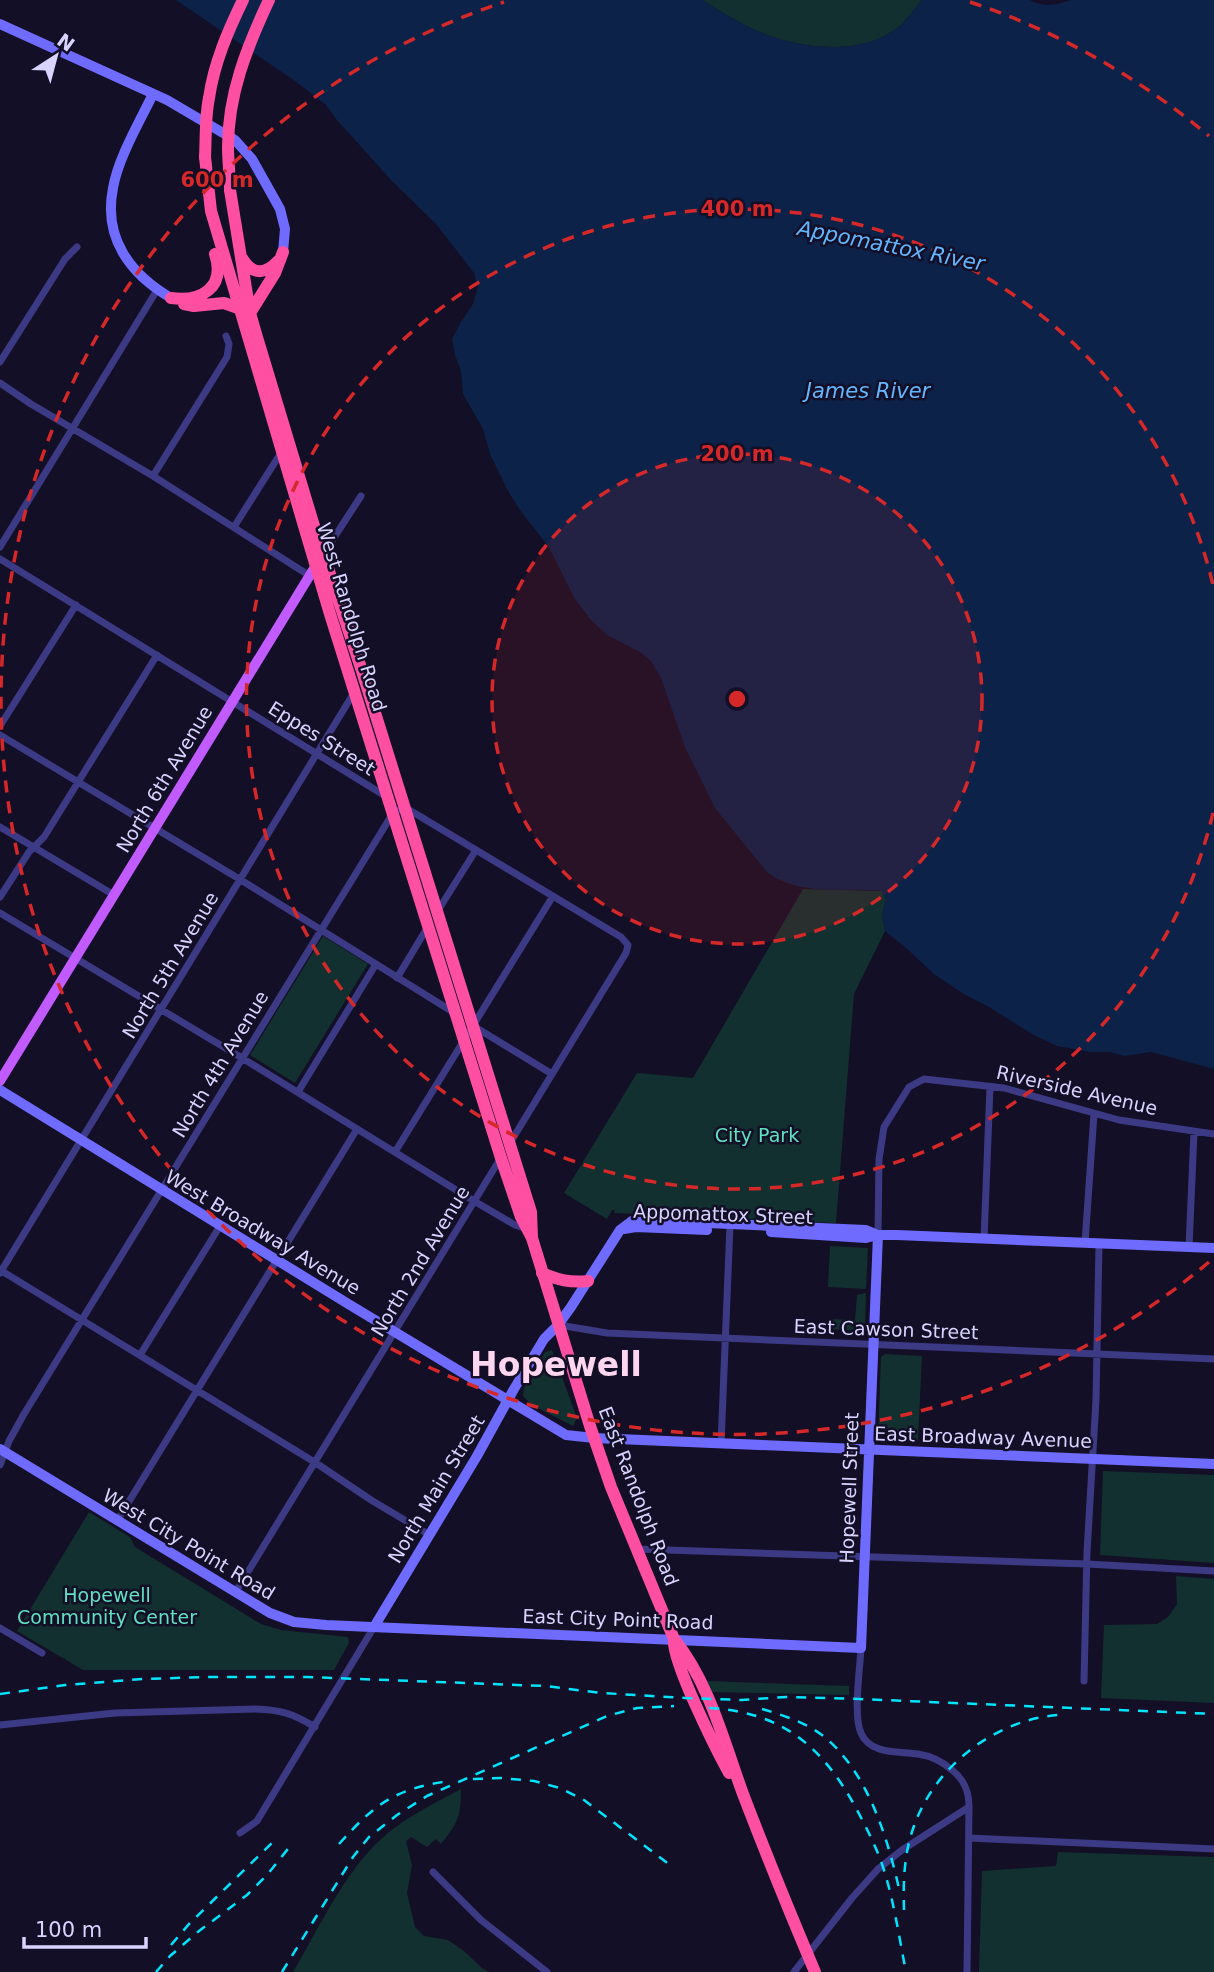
<svg xmlns="http://www.w3.org/2000/svg" width="1214" height="1972" font-family="'DejaVu Sans',sans-serif">
<style>
.green{fill:#12302f}
.water{fill:#0c2248}
.lines{fill:none;stroke-linecap:round;stroke-linejoin:round}
.street{stroke:#3d3a85;stroke-width:7}
.secondary{stroke:#6f6bff;stroke-width:10}
.primary{stroke:#c25bff;stroke-width:10}
.highway{stroke:#ff4fa3;stroke-width:12}
.rail{stroke:#00e5ff;stroke-width:2.5;stroke-dasharray:10 9;stroke-linecap:butt}
.highway-bridge{stroke:#ff4fa3;stroke-width:12}
.ring{fill:none;stroke:#d62828;stroke-width:3.5;stroke-dasharray:12 9}
.labels{text-anchor:middle;dominant-baseline:central;stroke-width:5;stroke-linejoin:round;paint-order:stroke}
.street-label{font-size:19px;fill:#d9d4ff;stroke:#130f26}
.park-label{font-size:19px;fill:#5fe0c0;stroke:#130f26}
.water-label{font-size:21px;font-style:italic;fill:#62b6ff;stroke:#130f26}
.town-label{font-size:33px;font-weight:bold;fill:#ffd6f0;stroke:#130f26}
.centre{fill:#d62828;stroke:#130f26;stroke-width:3.5}
.ring-label{font-size:21px;text-anchor:middle;font-weight:bold;fill:#d62828;stroke:#130f26;stroke-width:5;stroke-linejoin:round;paint-order:stroke}
</style>
<rect width="100%" height="100%" fill="#130f26"/>
<path class="green" d="M703,0H922C915,8 908,18 901,25C866,55 810,50 770,36C747,28 724,14 703,0Z
M803,889L882,891L886,900L882,916L885,931L854,994L836,1223L614,1213L615,1210H612L607,1219L564,1193L637,1073L693,1078Z
M323,936L368,964L295,1083L250,1055Z
M830,1246L868,1248L866,1289L828,1287Z
M866,1293L865,1331L827,1329V1319L855,1320L857,1295Z
M552,1350L577,1418L573,1426L532,1405L523,1396L524,1388L545,1352Z
M885,1354L922,1356L918,1440L878,1439L881,1357Z
M1103,1471L1214,1475V1563L1100,1555Z
M89,1512L130,1537L135,1547L261,1624L281,1630L348,1637L349,1643L334,1670H83L17,1631Z
M1176,1576L1214,1579V1703L1101,1698L1104,1625L1157,1624L1168,1617L1177,1604Z
M706,1681L849,1686V1695L712,1692Z
M461,1789C461,1816 458,1823 441,1844L436,1839L427,1847L411,1837L406,1841L412,1865L407,1893L415,1927L424,1936L448,1940L464,1951L482,1968L489,1972H293C318,1930 343,1875 379,1841C402,1819 433,1804 461,1789Z
M1058,1852L1214,1857V1972H979L982,1871L1056,1866Z"/>
<path class="water" d="M176,0H703C724,14 747,28 770,36C810,50 866,55 901,25C908,18 915,8 922,0H1030C1042,7 1057,6 1070,0H1214V1069L1151,1052L1124,1056L1110,1052H1090L1057,1046L1032,1034L989,1007L962,993L934,974L906,948L885,931L882,916L886,900L882,891C844,887 800,897 767,872L715,808L685,747L661,678L651,661L640,652L607,635L591,620L575,599L549,547L522,513L508,491L490,454L483,429L463,394L461,371L455,355L452,339L461,322L473,304L478,287L474,273L436,224L391,180L337,120L326,105L295,81Z"/>
<g class="lines">
<path class="street" d="M0,362L65,259L77,247
M0,383L31,404L153,476L310,576
M153,476L227,357L229,344L226,336
M234,527L282,451
M0,547L157,290
M324,553L361,496
M0,559L387,797
M0,726L76,605
M0,735L241,880L453,1012
M406,808L621,937L628,945L626,953L510,1143
M0,827L114,895
M0,897L29,852L44,837L157,655
M437,912L476,850
M0,913L242,1058L474,1201L515,1225L527,1229
M397,978L427,928
M475,1027L552,1074
M298,1092L376,964
M395,1152L553,896
M878,1235L879,1159L884,1127L909,1087L924,1079L1004,1088L1119,1120L1214,1134
M984,1239L990,1087
M1085,1243L1094,1114
M1189,1247L1194,1132
M0,1270L316,1463L371,1500L428,1534
M0,1273L355,691
M559,1325L607,1333L1214,1359
M140,1355L220,1226
M721,1444L730,1225
M0,1465L9,1441L24,1414L393,813L405,807
M117,1521L357,1129
M637,1549L1087,1564L1214,1571
M235,1593L500,1159
M0,1628L42,1653
M861,1648C860,1668 853,1716 861,1733C870,1755 899,1751 918,1754C931,1756 943,1762 952,1770C965,1780 969,1792 969,1807L967,1972
M1084,1681L1087,1552L1096,1400L1099,1244
M0,1725L115,1713L255,1709C281,1710 292,1713 315,1727
M240,1833L257,1821L374,1627
M969,1838L1214,1849
M433,1872L481,1920L547,1972
M794,1972L852,1898L878,1869L902,1850L969,1807"/>
<path class="secondary" d="M0,24L167,100L235,140L252,159L280,209L285,229L283,252
M153,94C140,121 118,158 113,188C103,238 130,274 171,298
M0,1090L350,1305L566,1435L594,1438L1214,1464
M624,1229L636,1227L707,1230
M771,1232L866,1238L878,1235H897L1214,1248
M0,1449L270,1613L294,1622L326,1625L861,1648L878,1235
M374,1627L477,1456L514,1389L544,1339L558,1325L571,1307L620,1230L632,1221L639,1220L866,1230L878,1235"/>
<path class="primary" d="M0,1081L318,562"/>
<path class="highway" d="M205,157L211,211L330,614L501,1158L521,1217L532,1238L590,1426L611,1487L674,1639C709,1682 724,1742 743,1794C766,1854 790,1913 815,1972
M230,190L250,313L256,334L314,526L362,671L531,1212L532,1238
M242,258C252,275 265,275 278,261
M171,298C201,302 226,288 215,254
M184,304L194,306L224,303L238,308
M250,313L275,273L283,252
M542,1273C558,1280 570,1283 588,1281
M674,1639C671,1660 717,1751 729,1773"/>
<path class="rail" d="M0,1694L65,1685L142,1679L209,1677H307L545,1686L602,1693L685,1698L741,1700L786,1697L859,1699L1214,1714
M709,1708C782,1712 822,1746 856,1808C866,1827 876,1846 883,1867C894,1901 899,1937 906,1972
M762,1709C783,1715 804,1722 822,1735C868,1771 888,1839 900,1893
M473,1779L501,1778L534,1781L560,1788L584,1800L674,1868
M339,1844C375,1804 394,1789 449,1781
M904,1910C903,1882 904,1853 914,1826C935,1766 996,1719 1059,1715
M171,1945L189,1924L275,1840
M156,1972L170,1956L199,1931L247,1895L267,1875L291,1845
M282,1972L353,1857L369,1837L397,1815L427,1796L607,1716L637,1708L674,1706"/>
<path class="highway-bridge" d="M205,157C206,138 205,117 209,98C214,63 228,31 243,0
M230,190C230,176 228,161 228,147C228,94 247,47 269,0"/>
</g>
<circle cx="737" cy="699" r="245" fill="#d62828" fill-opacity=".12"/>
<g class="ring">
<circle cx="737" cy="699" r="245"/>
<path d="M1213 813A490 490 0 1 1 1213 585"/>
<path d="M1209 1262A735 735 0 1 1 504 2M970 2A735 735 0 0 1 1209 136"/>
</g>
<g class="labels">
<g class="street-label">
<text transform="translate(352 617) rotate(73)">West Randolph Road</text>
<text transform="translate(322 738) rotate(32)">Eppes Street</text>
<text transform="translate(164 779) rotate(-59)">North 6th Avenue</text>
<text transform="translate(170 965) rotate(-59)">North 5th Avenue</text>
<text transform="translate(220 1064) rotate(-59)">North 4th Avenue</text>
<text transform="translate(1077 1090) rotate(13)">Riverside Avenue</text>
<text transform="translate(723 1214) rotate(2)">Appomattox Street</text>
<text transform="translate(263 1232) rotate(31)">West Broadway Avenue</text>
<text transform="translate(420 1261) rotate(-59)">North 2nd Avenue</text>
<text transform="translate(886 1329) rotate(2)">East Cawson Street</text>
<text transform="translate(983 1437) rotate(2)">East Broadway Avenue</text>
<text transform="translate(849 1488) rotate(-88)">Hopewell Street</text>
<text transform="translate(436 1489) rotate(-59)">North Main Street</text>
<text transform="translate(639 1496) rotate(69)">East Randolph Road</text>
<text transform="translate(189 1544) rotate(31)">West City Point Road</text>
<text transform="translate(618 1619) rotate(2)">East City Point Road</text>
</g>
<g class="park-label">
<text x="757" y="1135">City Park</text>
<text x="107" y="1595">Hopewell<tspan x="107" dy="22">Community Center</tspan></text>
</g>
<g class="water-label">
<text transform="translate(891 246) rotate(11)">Appomattox River</text>
<text x="868" y="391">James River</text>
</g>
<g class="town-label">
<text x="556" y="1364">Hopewell</text>
</g>
</g>
<circle cx="737" cy="699" r="10" class="centre"/>
<g class="ring-label">
<text x="217" y="187">600 m</text>
<text x="737" y="216">400 m</text>
<text x="737" y="461">200 m</text>
</g>
<g transform="translate(56 56) rotate(36)" stroke="#130f26" stroke-width="5" paint-order="stroke">
<path d="M0-5L12 26L0 18L-12 26Z" fill="#d9d4ff"/>
<text y="-10" font-size="19" font-weight="bold" text-anchor="middle" fill="#d9d4ff">N</text>
</g>
<path d="M24 1937v10h122v-10" fill="none" stroke="#d9d4ff" stroke-width="3.5"/>
<text x="35" y="1937" font-size="21" fill="#d9d4ff" stroke="#130f26" stroke-width="5" paint-order="stroke">100 m</text>
</svg>
